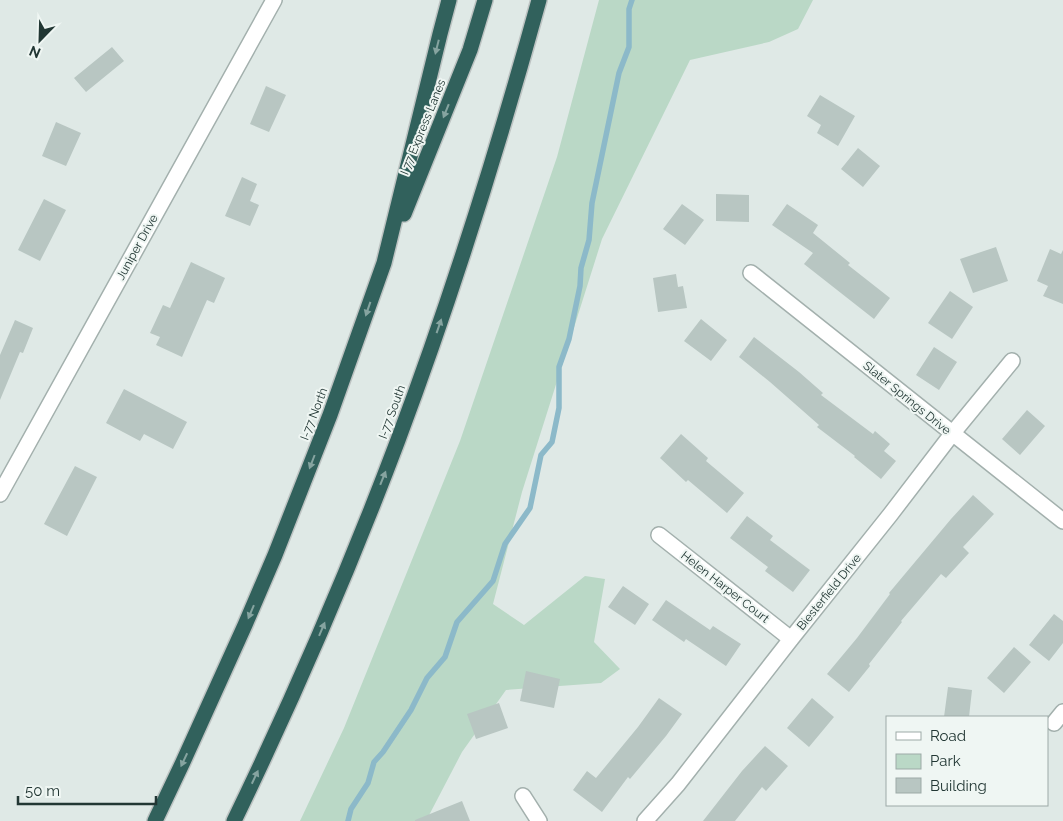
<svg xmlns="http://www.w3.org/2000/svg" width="1063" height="821" font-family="Raleway,sans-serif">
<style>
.green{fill:#bad8c6}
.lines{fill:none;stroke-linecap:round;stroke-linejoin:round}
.stream{stroke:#8cb9c9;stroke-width:5.5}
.building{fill:#b8c6c2}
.street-casing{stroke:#a3b0ad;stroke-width:18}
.highway-casing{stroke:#bdc3c2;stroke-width:18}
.street{stroke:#fff;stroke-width:15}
.highway{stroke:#31615c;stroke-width:15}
.oneway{fill:#86a4a0}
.labels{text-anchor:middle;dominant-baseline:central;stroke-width:4;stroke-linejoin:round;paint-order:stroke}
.street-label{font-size:12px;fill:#223734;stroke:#eff6f3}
</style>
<rect width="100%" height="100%" fill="#dfe9e6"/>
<path class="green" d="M599,0H813L798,29L769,42L690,60L602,239L522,492L493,604L524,625L585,576L605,579L594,642L620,669L601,683L506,690L462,752L426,821H300L344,728L460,441L557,157Z"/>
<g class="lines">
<path class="stream" d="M348,821L351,809L368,783L374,762L383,752L411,710L427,678L445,657L457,622L493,581L505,544L530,508L541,455L552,442L559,408V367L569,339L580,286L581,268L589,240L592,203L619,73L629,47V9L632,0"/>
</g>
<path class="building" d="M112,47L124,61L86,92L74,78Z
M266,86L286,95L269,132L250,124Z
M820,95L855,116L838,146L817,133L821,125L807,116Z
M56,122L81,133L66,166L42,156Z
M858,148L880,166L863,187L841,169Z
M242,177L257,184L250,201L259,205L250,226L225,216Z
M716,194L749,195V222L716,221Z
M44,199L66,210L40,261L18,250Z
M682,204L704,220L685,245L663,229Z
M787,204L818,225L813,233L850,263L848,265L890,298L874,319L804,264L813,253L772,225Z
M996,247L1008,281L973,293L960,259Z
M1050,249L1061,254L1063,250V304L1043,296L1048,286L1037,281Z
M191,262L225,278L214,303L207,300L182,357L156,345L160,337L150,333L163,305L170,308Z
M676,274L678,287L683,286L687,308L658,312L653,278Z
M950,291L973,307L952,339L928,323Z
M701,319L727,340L711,361L684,341Z
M15,320L33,328L23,353L20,352L0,400V355Z
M754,337L799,372L823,393L821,395L873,434L875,431L890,444L884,451L896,461L881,479L854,457L855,456L817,427L819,425L770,382L739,357Z
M934,347L957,362L939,390L916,375Z
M124,389L187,422L173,449L144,434L140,441L106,423Z
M1027,410L1045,426L1020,455L1002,439Z
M681,434L708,458L706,461L744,493L727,513L688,480L686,482L660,458Z
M75,466L97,477L67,536L44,524Z
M973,495L994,514L963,547L969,553L946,578L941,574L901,621L902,622L869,664L870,666L849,692L827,674L857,638L890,594L889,593L951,519Z
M747,516L773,536L770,540L810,570L793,592L765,571L768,567L730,538Z
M623,586L649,604L635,625L608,607Z
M666,600L710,630L713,626L741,644L726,666L686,639L684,642L652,620Z
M1054,614L1063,621V643L1049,661L1029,645Z
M1014,647L1031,662L1004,693L987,678Z
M526,671L560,679L554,708L520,701Z
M948,687L972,690L969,717H944Z
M659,698L682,714L666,736L630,779L628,777L602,812L573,790L587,771L596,778L638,727Z
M812,698L834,717L809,747L787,728Z
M499,703L508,728L476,739L467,714Z
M765,746L788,766L766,791L762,787L735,821H703L742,771Z
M462,801L470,821H415V820Z"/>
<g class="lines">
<defs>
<path id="street" d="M751,273L1063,521
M0,494L274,0
M659,535L791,639
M1054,723L1063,712
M523,796L539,821
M645,821L678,784L791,639L890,515L952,434L1012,361"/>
<path id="highway" d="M404,214L470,50L485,0
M155,821L183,762L245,625L275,555L330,415L384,263L440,34L449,0
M234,821C294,697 349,570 398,440C452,296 498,149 539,0"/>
</defs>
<use href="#street" class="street-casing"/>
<use href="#highway" class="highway-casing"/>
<use href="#street" class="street"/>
<use href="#highway" class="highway"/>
</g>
<defs><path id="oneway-solid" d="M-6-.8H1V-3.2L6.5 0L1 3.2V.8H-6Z" transform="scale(1.25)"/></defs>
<g class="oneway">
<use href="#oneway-solid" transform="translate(437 47) rotate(104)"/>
<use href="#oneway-solid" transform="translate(446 111) rotate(112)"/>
<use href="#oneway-solid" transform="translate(368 309) rotate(109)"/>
<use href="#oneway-solid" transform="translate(439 326) rotate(-71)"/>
<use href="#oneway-solid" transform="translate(312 462) rotate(111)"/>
<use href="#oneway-solid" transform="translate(383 478) rotate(-68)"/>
<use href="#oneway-solid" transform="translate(251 612) rotate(113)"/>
<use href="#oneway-solid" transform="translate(322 629) rotate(-67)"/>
<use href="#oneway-solid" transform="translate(184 760) rotate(115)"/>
<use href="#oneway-solid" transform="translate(255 777) rotate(-65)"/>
</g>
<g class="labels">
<g class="street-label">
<text transform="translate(423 127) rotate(-68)">I 77 Express Lanes</text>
<text transform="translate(137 247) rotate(-61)">Juniper Drive</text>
<text transform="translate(907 398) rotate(39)">Slater Springs Drive</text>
<text transform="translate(392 412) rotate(-70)">I-77 South</text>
<text transform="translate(314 414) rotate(-69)">I-77 North</text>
<text transform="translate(725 587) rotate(38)">Helen Harper Court</text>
<text transform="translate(829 592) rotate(-51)">Biesterfield Drive</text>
</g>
</g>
<rect x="886" y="716" width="162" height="90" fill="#eff6f3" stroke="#9daaa7"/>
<rect x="896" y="732" width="25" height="8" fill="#ffffff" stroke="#9daaa7"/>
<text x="930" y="741" font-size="15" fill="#223734">Road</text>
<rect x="896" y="754" width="25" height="15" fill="#bad8c6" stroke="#9daaa7"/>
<text x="930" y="766" font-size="15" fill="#223734">Park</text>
<rect x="896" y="778" width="25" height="15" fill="#b8c6c2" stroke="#9daaa7"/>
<text x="930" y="791" font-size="15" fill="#223734">Building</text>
<g transform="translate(40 40) rotate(203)" stroke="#eff6f3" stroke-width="4" paint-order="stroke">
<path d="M0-4L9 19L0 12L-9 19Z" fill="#223734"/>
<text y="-8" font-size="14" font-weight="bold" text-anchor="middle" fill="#223734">N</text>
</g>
<path d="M18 796v8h138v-8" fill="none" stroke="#223734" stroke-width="2.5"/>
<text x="25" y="796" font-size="15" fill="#223734" stroke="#eff6f3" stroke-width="4" paint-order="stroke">50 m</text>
</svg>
